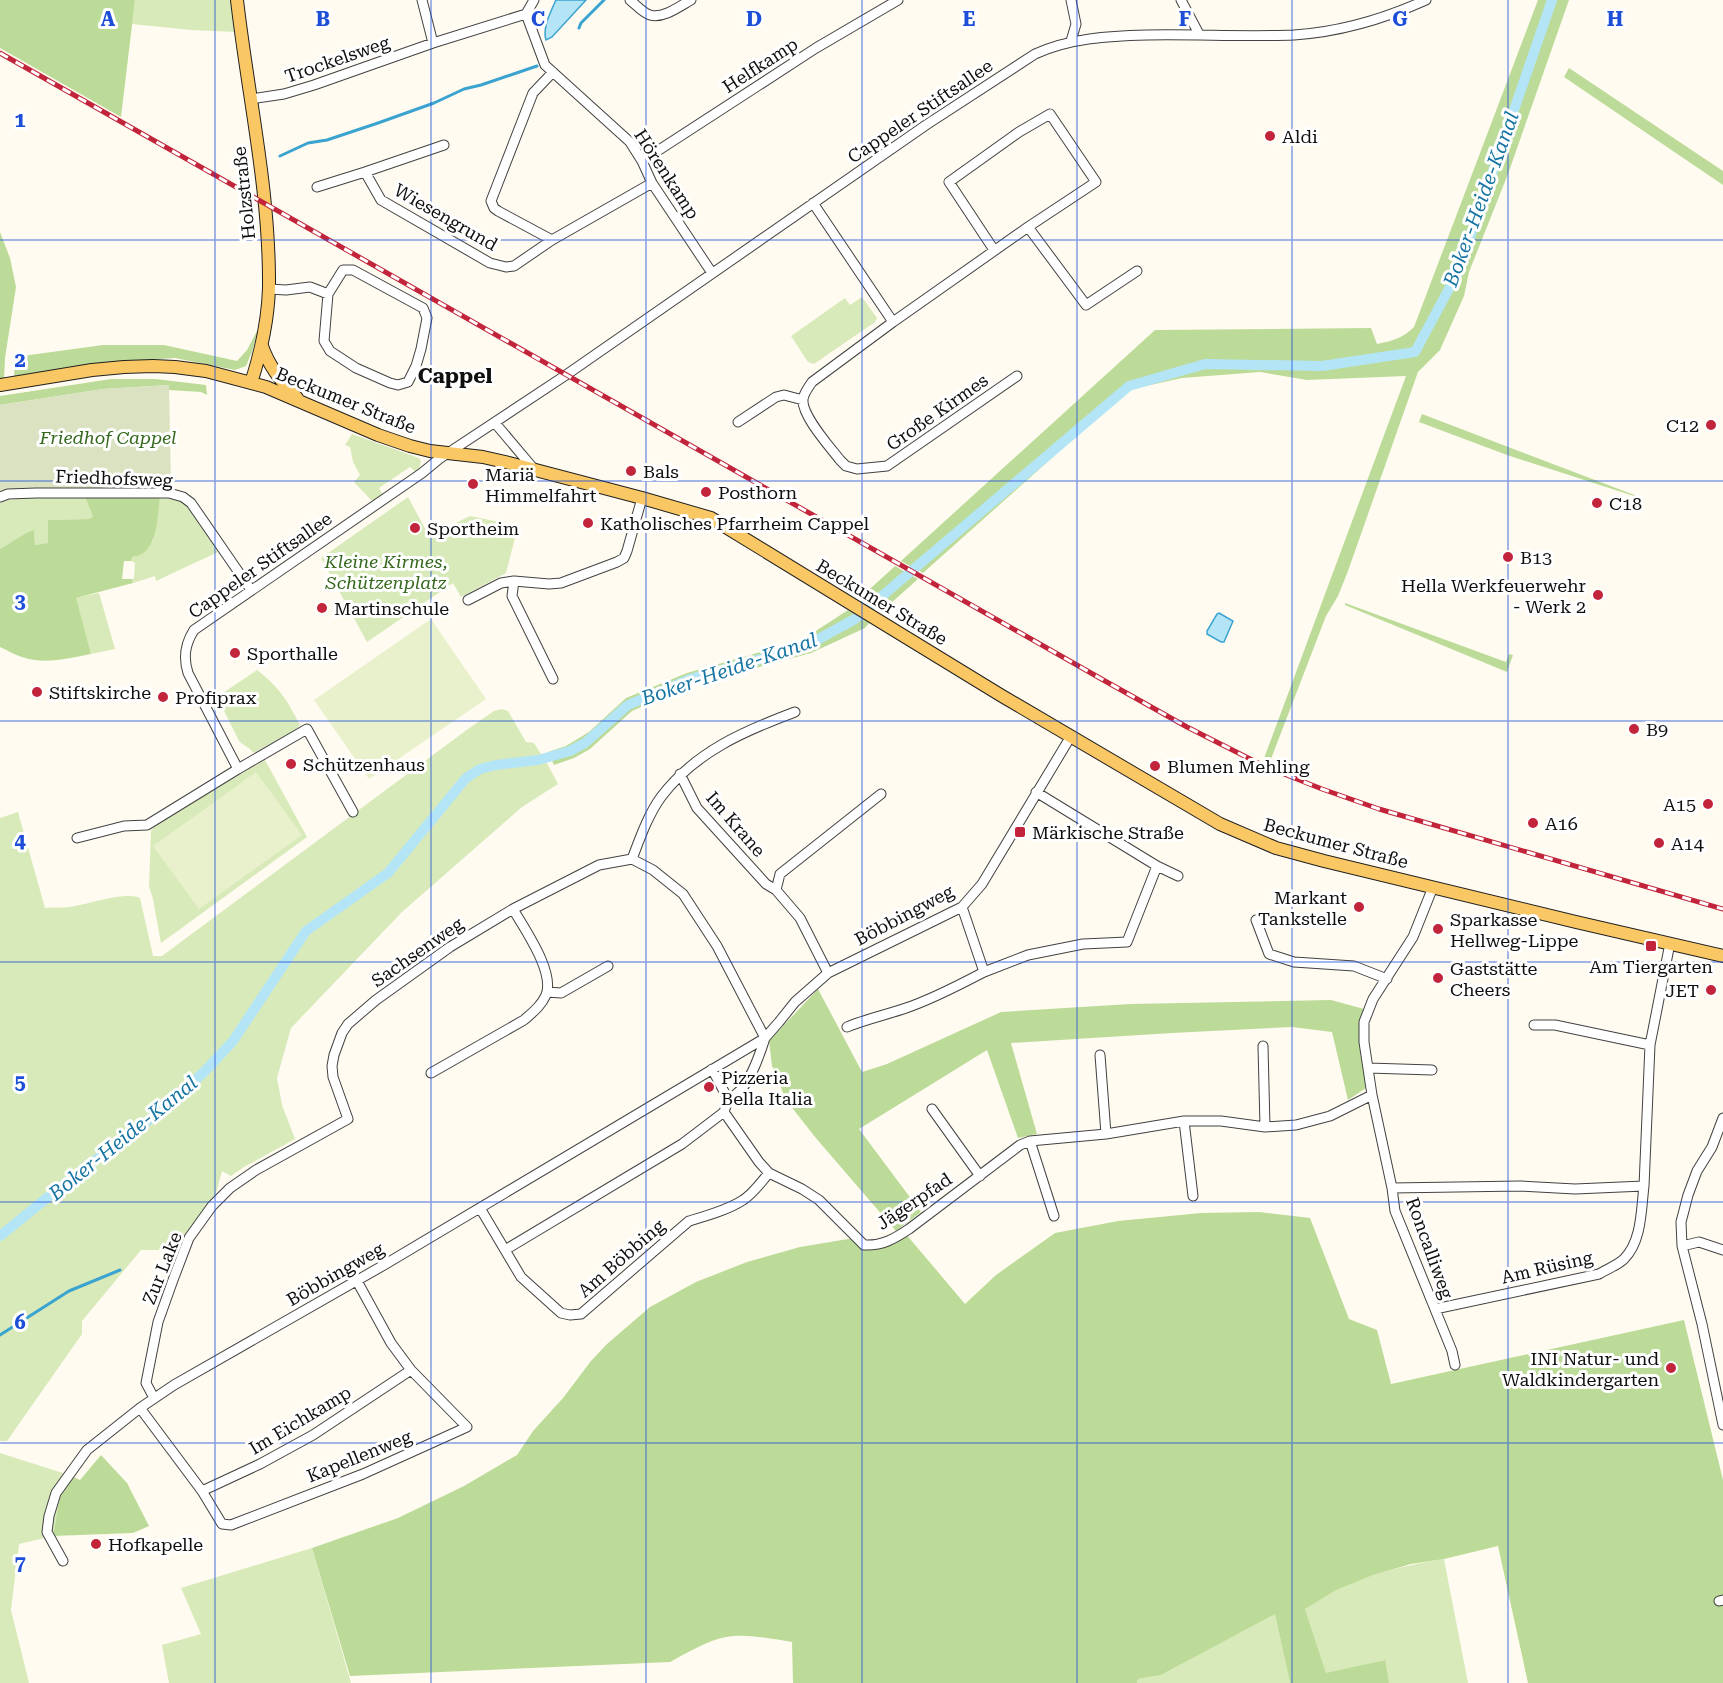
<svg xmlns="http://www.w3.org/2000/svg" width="1723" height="1683" font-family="'Roboto Serif',serif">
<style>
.green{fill:#d8eab9}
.forest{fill:#bddb98}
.cemetery{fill:#dae2c1}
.pitch{fill:#e8f1cb}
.water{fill:#b4e5f7;stroke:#3aa3cf;stroke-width:1.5}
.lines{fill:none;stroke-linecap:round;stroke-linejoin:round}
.stream{stroke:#3aa3cf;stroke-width:3}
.canal{stroke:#b4e5f7;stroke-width:10}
.minor-casing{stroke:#424242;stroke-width:11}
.major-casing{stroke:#202020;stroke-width:14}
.minor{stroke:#fff;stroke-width:9}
.major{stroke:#fac765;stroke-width:12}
.rail-casing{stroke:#c2243b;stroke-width:5}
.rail{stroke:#fff;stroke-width:3;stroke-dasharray:9;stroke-linecap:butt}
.grid{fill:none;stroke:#1d4ed8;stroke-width:1.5;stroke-opacity:0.55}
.poi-dot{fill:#c2243b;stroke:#fff;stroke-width:2}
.labels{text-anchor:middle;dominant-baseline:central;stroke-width:6;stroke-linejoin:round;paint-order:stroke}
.street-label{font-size:18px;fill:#0f0f0f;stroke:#fff}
.poi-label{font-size:18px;fill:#0f0f0f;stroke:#fff;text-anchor:start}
.park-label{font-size:18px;font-style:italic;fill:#34681d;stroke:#fff}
.water-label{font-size:20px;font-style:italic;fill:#1574a3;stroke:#fff}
.quarter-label{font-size:21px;font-weight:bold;fill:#0f0f0f;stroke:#fff}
.grid-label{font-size:20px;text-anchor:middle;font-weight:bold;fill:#1d4ed8;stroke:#fff;stroke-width:6;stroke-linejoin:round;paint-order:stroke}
</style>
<rect width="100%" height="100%" fill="#fffbf0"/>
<path class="green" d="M135,0H232L236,32L191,30L132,24Z
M862,297L877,318L875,322L814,364L808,362L791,336L845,298L850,305Z
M352,434L419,458L421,461L419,470L416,472L410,467L379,488L383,495L373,502L354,482L360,475L353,462L350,447L345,445Z
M35,497H85L93,517L88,519L49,520V543L35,545L34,531C22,533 11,544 0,549V503L8,500Z
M408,497L429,536L470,516L518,526L506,573L461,597L453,583L367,642L321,558Z
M160,498L176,499L188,507L218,552L156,581L155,576L133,583L132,579L134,578L135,563L131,561V557H135L153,541Z
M99,593L115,649L91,654L75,598Z
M257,670C280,688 287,700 300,725L297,729L253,753C250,747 244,746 239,741L217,697Z
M502,709L508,711L526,742L534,743L549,767L558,784L522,807L402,912L291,1028L277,1078L282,1105L295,1139L244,1167L231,1176L222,1171L215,1197L183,1250H141L82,1321V1334L7,1441H0V818L18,812L45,908C53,907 61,908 69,907C88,905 123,891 140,898L153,956H162L468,729L494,711Z
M265,760L307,837L161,943L153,899L149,886L151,831L158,822Z
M0,1453L69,1475L59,1501L53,1536L19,1544L11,1610L29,1683H0Z
M312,1548L351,1683H169L162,1645L201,1634L181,1588Z
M1444,1559L1468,1683H1389L1384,1660L1326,1674L1305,1609C1315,1602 1326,1594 1337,1589C1371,1573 1407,1565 1444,1559Z
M1275,1613L1290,1683H1137L1138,1679L1161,1675Z"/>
<path class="forest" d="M0,0H135L121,117L0,48Z
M1538,0H1569L1508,174L1469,272L1464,296L1440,350L1418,372L1348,571L1338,596L1326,616L1269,764L1263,761L1406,376L1307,380L1260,372L1182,378L1128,390L923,573L901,561L1155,330L1371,328L1377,344C1392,341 1403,338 1414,327Z
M1569,68L1723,171V185L1564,77Z
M0,232L10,258L16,287L5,358L4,380H0Z
M258,329L252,352L246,366L235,370L175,358L102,363L14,378L15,357L103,345H164L237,361L247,350Z
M111,379H155L206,385L207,395L201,392L169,390V385L103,389L0,405V396Z
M1422,414L1637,496V497L1507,455L1419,422Z
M85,497L160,498C157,518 158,555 132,557L131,561H124L122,579H132L133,583L76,598L91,654C70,658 44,665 22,657C15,655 7,650 0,647V549C11,543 22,534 34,530L35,545L48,543V520L88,519L93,517Z
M895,566L918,579L881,612L860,598Z
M1345,603L1506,662L1509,654L1513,655L1507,672L1345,605Z
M848,610L869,623L865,628L811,653L692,685L632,711L590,749L574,758L554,765L548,752L566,746L589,732L626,698L687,673L802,640Z
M818,989L862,1072L887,1064L1001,1012L1130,1004L1331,1000L1364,1009L1361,1041L1366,1088L1348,1100L1332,1032L1292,1027L1172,1033L1011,1043L1037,1134L1018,1138L987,1050L859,1129L921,1212L896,1231L815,1137L786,1100L772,1066L769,1041Z
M1259,1212L1310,1218L1349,1319L1377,1330L1391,1384L1684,1320L1723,1480V1683H1528L1498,1546L1444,1559L1411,1564L1373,1575L1336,1590L1305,1609L1326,1673L1385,1660L1389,1683H1290L1275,1614L1161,1675L1138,1679L1137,1683H793L792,1642C772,1639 745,1633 726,1637C706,1641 687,1653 670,1662L350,1676L312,1548L398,1518L464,1486L517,1455L533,1431L563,1398L591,1361L607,1344L650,1307L696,1282L747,1262L800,1247L854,1238L874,1246L905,1233L965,1304L996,1275L1055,1233L1118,1221L1201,1213Z
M101,1455L127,1483L149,1526L133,1533L53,1536L59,1501L69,1475L80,1480Z"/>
<path class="cemetery" d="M169,385L171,487L121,485V488H23L0,492V405L103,389Z"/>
<path class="pitch" d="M431,619L486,699L369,779L314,700Z
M256,772L302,835L199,909L153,846Z"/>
<path class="water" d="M556,0H586L552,37L546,40C542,28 551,11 556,0Z
M1219,613L1233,621L1224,642H1221L1207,634V631L1217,614Z"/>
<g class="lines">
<path class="stream" d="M579,28L581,23L604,0
M280,156L308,143L327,140L378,123L434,103L464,89L481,85L537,66
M0,1335L69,1291L120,1270"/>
<path class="canal" d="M0,1236L64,1184L171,1103L205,1071L233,1041L306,931L388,873L466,778L480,769L496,765L538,760L570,751L585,743L628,705L690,679L806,646L855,619L1129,386L1205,364L1322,366L1415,352L1458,272L1552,0"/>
<defs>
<path id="minor" d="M422,0L433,43
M630,0C636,5 643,13 650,15C663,19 680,6 691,0
M1071,0L1076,24L1071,41
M1181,0L1199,34
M526,14L545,65L630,142L642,161L652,183L712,273
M251,99L284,94L314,85L433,43L526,14L534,0
M444,145L365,172L381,200L490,263L506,267L514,266L552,240L652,183
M642,161L816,48L898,0
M317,187L365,172
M813,203L893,322L812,382C808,388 804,393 803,399C801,415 830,447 840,460L846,466L857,469L887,466L1017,376
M1028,227L1086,305L1137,271
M552,240L498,211L494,208L491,201L533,93L553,72
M269,289L286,290L310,287L328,294L343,270H353L423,308L427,318L421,349L416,366L408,382L398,385L390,383L356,368L330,351L324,341L328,294
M893,322L1028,227L1096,182L1050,114L1019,132L949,182L994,250
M738,422L776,397L784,395L803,400
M495,423L533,468
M0,497L8,494L36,493H169L183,497L191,503L251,590
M468,600L501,583L514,581
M553,679L512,596L514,581L549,584L561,583L617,562L624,558L627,551L642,498
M680,774L697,808L766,884L776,890
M353,812L307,729L238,769L188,673C183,657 185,644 194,630L422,473L439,459L566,375L926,125L1035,54C1070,38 1109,36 1147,35C1196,34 1245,37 1294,35C1340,32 1384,19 1426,0
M77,838L124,826L147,825L238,769
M632,859C640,838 648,815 661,797C695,752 744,731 795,712
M1157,866L1178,876
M1433,887L1413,937L1373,999L1364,1022V1042L1372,1095L1392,1188L1395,1211L1452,1351L1455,1365
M962,907L984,972L1028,955L1083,944L1127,942L1157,866L1036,792
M1256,920L1269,954L1294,962L1354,966L1387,979
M828,973L800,918L776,890L780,874L881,794
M547,992L561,993L608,966
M1534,1025H1555L1650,1045
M847,1027C866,1019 886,1015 906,1008C933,999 959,985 984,972
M765,1038C760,1054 754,1072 744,1086C736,1097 728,1096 724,1112L759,1162L769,1173L802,1189L819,1200L864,1245C882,1246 894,1239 909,1229L1020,1145L1030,1141L1106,1134L1184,1121H1221L1265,1127L1296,1125L1330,1116L1372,1095
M1263,1046L1265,1127
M1100,1055L1106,1134
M1368,1068L1432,1070
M712,1069L728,1099
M431,1073L524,1020C533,1012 541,1006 546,995C555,972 525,930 513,909
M932,1109L980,1176
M1723,1118L1712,1147L1697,1171L1688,1195L1681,1222L1682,1246L1702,1324L1723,1425
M1184,1121L1193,1196
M1030,1141L1054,1216
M1392,1188L1521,1186L1575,1189L1644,1186L1650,1045L1670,943
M480,1208L521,1277L561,1313L570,1315L581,1314L689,1221C706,1216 728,1210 743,1200C753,1194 761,1182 769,1173
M1682,1246L1699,1242L1723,1250
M505,1250L682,1144L724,1112
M1435,1309L1599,1274C1607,1269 1618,1265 1624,1259C1642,1241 1641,1210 1644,1186
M154,1398L146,1383L158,1322L173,1280L189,1238L212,1206L230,1188L256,1170L348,1119L333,1077L332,1066L334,1055L342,1033L348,1024L376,1000L450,947L513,909L599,865L632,859L653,870L683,894L717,946L765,1038
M140,1408L202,1491L222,1524L231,1525L363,1474L467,1427L411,1370L391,1343L357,1281
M202,1491L260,1464L313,1435L411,1370
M63,1561L47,1532L49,1516L56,1493L87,1450L140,1408L174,1385L384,1265L765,1038L779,1022L795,1002L828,973L962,907L982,884L1071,736
M1719,1601L1723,1600"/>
<path id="major" d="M237,0C248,96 270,191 269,288C268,320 261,352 251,383
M262,346C270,369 282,381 297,398
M0,385L92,370L124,367L153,366L175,367L206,371L266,387L378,435L410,446L430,451L483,457L509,463L642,498L711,518L1002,696L1220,824L1276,848L1324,861L1576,922L1723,956"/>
</defs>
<use href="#minor" class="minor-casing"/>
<use href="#major" class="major-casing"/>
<use href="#minor" class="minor"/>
<use href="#major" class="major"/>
<defs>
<path id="rail" d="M0,53L1105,681L1187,727L1264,766L1322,789L1379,809L1723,909"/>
</defs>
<use href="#rail" class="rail-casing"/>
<use href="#rail" class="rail"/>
</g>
<path class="grid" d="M215,0V1683M431,0V1683M646,0V1683M862,0V1683M1077,0V1683M1292,0V1683M1508,0V1683M0,240H1723M0,481H1723M0,721H1723M0,962H1723M0,1202H1723M0,1443H1723"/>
<g class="poi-dot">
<circle cx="1270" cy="136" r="6"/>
<circle cx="1711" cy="425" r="6"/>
<circle cx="631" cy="471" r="6"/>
<circle cx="473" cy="484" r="6"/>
<circle cx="706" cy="492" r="6"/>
<circle cx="1597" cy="503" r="6"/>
<circle cx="588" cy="523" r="6"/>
<circle cx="415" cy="528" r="6"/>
<circle cx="1508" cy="557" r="6"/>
<circle cx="1598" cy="595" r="6"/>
<circle cx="322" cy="608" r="6"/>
<circle cx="235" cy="653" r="6"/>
<circle cx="37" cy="692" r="6"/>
<circle cx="163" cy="697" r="6"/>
<circle cx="1634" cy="729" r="6"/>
<circle cx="291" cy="764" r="6"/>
<circle cx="1155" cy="766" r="6"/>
<circle cx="1708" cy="804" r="6"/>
<circle cx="1533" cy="823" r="6"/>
<rect x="1014" y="826" width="12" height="12" rx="3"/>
<circle cx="1659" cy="843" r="6"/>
<circle cx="1359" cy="907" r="6"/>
<circle cx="1438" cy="929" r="6"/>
<rect x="1645" y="940" width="12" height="12" rx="3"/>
<circle cx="1438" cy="978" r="6"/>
<circle cx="1711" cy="990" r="6"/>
<circle cx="709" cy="1087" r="6"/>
<circle cx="1671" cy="1368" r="6"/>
<circle cx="96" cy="1544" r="6"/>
</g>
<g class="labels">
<g class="street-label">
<text transform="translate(337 59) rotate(-19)">Trockelsweg</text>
<text transform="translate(760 65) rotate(-33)">Helfkamp</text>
<text transform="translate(920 111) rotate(-34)">Cappeler Stiftsallee</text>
<text transform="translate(667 174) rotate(57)">Hörenkamp</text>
<text transform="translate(244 193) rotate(-96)">Holzstraße</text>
<text transform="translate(446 217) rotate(30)">Wiesengrund</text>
<text transform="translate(346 400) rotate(22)">Beckumer Straße</text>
<text transform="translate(937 412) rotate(-35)">Große Kirmes</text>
<text transform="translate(114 478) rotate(2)">Friedhofsweg</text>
<text transform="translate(260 565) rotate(-35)">Cappeler Stiftsallee</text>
<text transform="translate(882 602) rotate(31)">Beckumer Straße</text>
<text transform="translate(736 824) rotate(49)">Im Krane</text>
<text transform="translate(1336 843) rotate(15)">Beckumer Straße</text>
<text transform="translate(904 915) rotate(-28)">Böbbingweg</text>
<text transform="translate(417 952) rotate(-35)">Sachsenweg</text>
<text transform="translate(914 1201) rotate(-34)">Jägerpfad</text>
<text transform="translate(1430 1248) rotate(70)">Roncalliweg</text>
<text transform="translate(621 1258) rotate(-41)">Am Böbbing</text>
<text transform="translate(1547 1267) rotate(-13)">Am Rüsing</text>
<text transform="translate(162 1268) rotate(-68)">Zur Lake</text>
<text transform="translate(335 1274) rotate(-30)">Böbbingweg</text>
<text transform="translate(300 1420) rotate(-31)">Im Eichkamp</text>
<text transform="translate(359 1456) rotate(-22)">Kapellenweg</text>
</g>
<g class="poi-label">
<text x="1282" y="136">Aldi</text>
<text x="1699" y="425" text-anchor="end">C12</text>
<text x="643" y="471">Bals</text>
<text x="485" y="474">Mariä<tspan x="485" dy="21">Himmelfahrt</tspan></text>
<text x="718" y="492">Posthorn</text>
<text x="1609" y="503">C18</text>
<text x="600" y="523">Katholisches Pfarrheim Cappel</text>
<text x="427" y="528">Sportheim</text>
<text x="1520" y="557">B13</text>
<text x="1586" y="585" text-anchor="end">Hella Werkfeuerwehr<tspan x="1586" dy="21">- Werk 2</tspan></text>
<text x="334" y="608">Martinschule</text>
<text x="247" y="653">Sporthalle</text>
<text x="49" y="692">Stiftskirche</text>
<text x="175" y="697">Profiprax</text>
<text x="1646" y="729">B9</text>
<text x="303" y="764">Schützenhaus</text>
<text x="1167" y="766">Blumen Mehling</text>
<text x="1696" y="804" text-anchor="end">A15</text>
<text x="1545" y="823">A16</text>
<text x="1032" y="832">Märkische Straße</text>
<text x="1671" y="843">A14</text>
<text x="1347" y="897" text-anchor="end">Markant<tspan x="1347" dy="21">Tankstelle</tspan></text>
<text x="1450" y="919">Sparkasse<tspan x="1450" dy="21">Hellweg-Lippe</tspan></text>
<text x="1651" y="966" text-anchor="middle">Am Tiergarten</text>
<text x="1450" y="968">Gaststätte<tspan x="1450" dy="21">Cheers</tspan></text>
<text x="1699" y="990" text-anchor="end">JET</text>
<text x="721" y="1077">Pizzeria<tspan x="721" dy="21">Bella Italia</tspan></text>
<text x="1659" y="1358" text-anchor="end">INI Natur- und<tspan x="1659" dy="21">Waldkindergarten</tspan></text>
<text x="108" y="1544">Hofkapelle</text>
</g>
<g class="park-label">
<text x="108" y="437">Friedhof Cappel</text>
<text x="386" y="561">Kleine Kirmes,<tspan x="386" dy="21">Schützenplatz</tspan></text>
</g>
<g class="water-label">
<text transform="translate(1481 199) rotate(-70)">Boker-Heide-Kanal</text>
<text transform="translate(729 669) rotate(-19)">Boker-Heide-Kanal</text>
<text transform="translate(123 1138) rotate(-39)">Boker-Heide-Kanal</text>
</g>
<g class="quarter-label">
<text x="455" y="376">Cappel</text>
</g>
</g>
<g class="grid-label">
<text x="108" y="26">A</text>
<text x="323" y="26">B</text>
<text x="538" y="26">C</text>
<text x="754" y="26">D</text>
<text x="969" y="26">E</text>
<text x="1185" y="26">F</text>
<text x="1400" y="26">G</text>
<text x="1615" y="26">H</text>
<text x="20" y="127">1</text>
<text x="20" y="367">2</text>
<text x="20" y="608">3</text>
<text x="20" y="848">4</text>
<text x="20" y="1089">5</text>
<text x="20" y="1329">6</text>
<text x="20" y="1570">7</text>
</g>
</svg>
